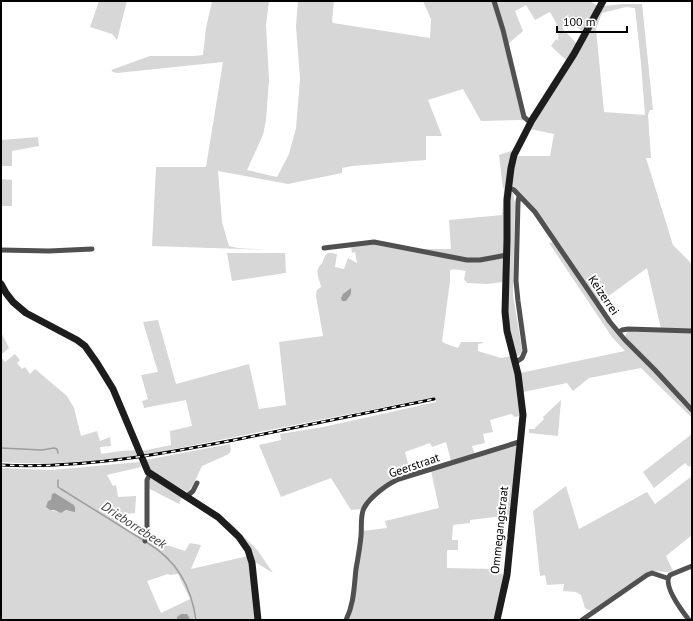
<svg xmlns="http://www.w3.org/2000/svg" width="693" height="621" font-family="'PT Sans',sans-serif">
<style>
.green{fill:#d7d7d7;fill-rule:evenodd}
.water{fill:#9e9e9e}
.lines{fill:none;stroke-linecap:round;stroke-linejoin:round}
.stream{stroke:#9e9e9e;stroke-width:1.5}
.minor{stroke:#505050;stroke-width:5}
.secondary{stroke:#1d1d1d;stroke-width:7}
.rail-casing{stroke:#000;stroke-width:3}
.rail{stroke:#fff;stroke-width:1.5;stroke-dasharray:4.5;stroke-linecap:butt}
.labels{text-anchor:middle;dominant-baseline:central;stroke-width:4;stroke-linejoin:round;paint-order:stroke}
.street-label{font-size:12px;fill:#000;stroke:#fff}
.water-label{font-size:13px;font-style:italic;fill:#3f3f3f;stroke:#fff}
</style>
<rect width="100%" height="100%" fill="#fff"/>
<path class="green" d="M99,1H127L117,40L112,34L90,27Z
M212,1H269L266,25L269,80L266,120L263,135L247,170L277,177L289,154L296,128L300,79L296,26L298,1H334L332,21L333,23L430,38L431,19L423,1H492L506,48L523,120L481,121L463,89L428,100L442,136H426V160L352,166L342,168V173L288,184L218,171L222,222L229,246L238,248L267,250L152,246L156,167H206L223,62L117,73L113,72L111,70L150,56H194L203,55L206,28Z
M495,1H590L598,6L584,34L568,17L563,29L578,45L567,61L551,46L556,39L558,41C559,27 557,24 550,12L535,20L526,5L515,11L523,31L508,44Z
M623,4H642L653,110H650L648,115L651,158H646L673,245L692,264V329H661L647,268L599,303L532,206L512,185L511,180L516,156H550L554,134L530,129L603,6ZM626,7L635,8L641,63L645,115L604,112L596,29L602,13Z
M38,137L39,146L12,151V166H1V140Z
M514,150L504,253L497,257L498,259L505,258L503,282L487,284L467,283L464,279L466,271C461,270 455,269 450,270V281L442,341L444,343L458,348L461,342H483V343L478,344V351L501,358L511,356L517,383L520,416L515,417L511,414L490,420L493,432L483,434L485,443L472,446L475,454L451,461L446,442L432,447L430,443L405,452L411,474L394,479L385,485L362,509L351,510L331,478L281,497L259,445L281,440L280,434L323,427L436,402L435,397L144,455L142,451L171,445L170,431L192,426L186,400L144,408L142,401L148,399L141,375L158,372L143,322L158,320L176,384L249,364L259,409L286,405L279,342L323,336L316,296L317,290L321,287C320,281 316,275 318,269C319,265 322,265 323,261C326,252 327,252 337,254L335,267L344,269L348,258L357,263L355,252L352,253L351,246L371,243L475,259L423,250V249H451L449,220L502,215L504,188H503L499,155Z
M1,179L12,180V206H1Z
M511,192L513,193L515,204L513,295L522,349V352L518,356L515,355L508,318L510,194Z
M554,242L616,332L692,411V418L641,368L589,378L573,391L567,383L523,392L520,373L625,351L612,337L549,243Z
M227,253H285L286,273L232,281Z
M632,331L692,332V409L625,337L627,332Z
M1,332L9,348L1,355Z
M15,354L20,360L17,363L22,369L25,367L30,374L35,369L67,396L74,408L81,436L97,431L100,441L110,437L111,446L100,447L101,454L121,451L137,450L139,457C93,460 47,466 1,462V357L5,362Z
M561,400L558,436L529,433V429H534L544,419L543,417Z
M692,434V464L689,467L685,463L654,488L643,472Z
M230,444L231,450L229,454L202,466L192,487L187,492L150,471L145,460Z
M517,444L512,515L470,520V523L453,525L452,540H458V550H447V568L493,569V574H504L495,620H347L363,531L387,528L385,521L439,508L431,471Z
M140,462L141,467L107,475L113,486L116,485L118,497L136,496L135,513L125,514L121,526L133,534L185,551L190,543L201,545L191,569L248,556L256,620H1V468L51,470ZM55,493L74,505L69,510L59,512L50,510L49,508L51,500ZM168,574L170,575L178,574L190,599L161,613L147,581Z
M692,476V535L666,556L673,571C662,574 657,569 648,572L591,611L585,608L581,595L576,592L563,591L564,584L547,585L545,575L540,576L533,511L566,486L579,529L647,492L655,504Z
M151,478L182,497L179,504L148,488V482Z
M229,521L258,551L273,573L255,562L253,553L228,523Z"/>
<path class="water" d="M351,288V294L346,301H342L341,298L343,294Z
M55,493L74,505L75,508V512L66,510L61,513L54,510H50L46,507L48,501L51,500L52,494Z
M181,614H187L190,619L177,620V617Z"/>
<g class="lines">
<path class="stream" d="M1,448L42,450L54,448L57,449L58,453
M58,480V487L61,489L143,540
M146,542C177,560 191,586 196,620"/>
<path class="minor" d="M494,1L503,30L524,117L531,123
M508,187L514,190L535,212L610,322L625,340L655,370L692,410
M324,248L374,242L467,260H480L507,255
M1,250L49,251L92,249
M619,332L622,330L628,329L692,331
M515,363L522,358L525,351L518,301L516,281L518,202L519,196
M186,497L193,491L197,483
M145,541L147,533V480L150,474
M346,620C354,604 354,587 356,569C358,558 360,547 361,536C362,527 360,516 364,508C370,497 387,484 399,479L519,442
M582,620L647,575L652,573L667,578
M689,620C682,611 662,585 670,575L692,566"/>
<path class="secondary" d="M1,284L6,293L13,302L26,313L77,340L85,346L97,363L113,389L148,472L218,517L239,537L248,550L252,563L258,620
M497,620L507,575L523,415L518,374L507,331L505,312L507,240V200L511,168L514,155L532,120L574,54L603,1"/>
<defs>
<path id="rail" d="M1,465C83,469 163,454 244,438C307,425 370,412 434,399"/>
</defs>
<use href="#rail" class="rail-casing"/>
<use href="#rail" class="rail"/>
</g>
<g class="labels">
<g class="street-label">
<text transform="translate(604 295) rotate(56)">Keizerrei</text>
<text transform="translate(414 465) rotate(-19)">Geerstraat</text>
<text transform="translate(499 530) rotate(-84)">Ommegangstraat</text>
</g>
<g class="water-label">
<text transform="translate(134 525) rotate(33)">Drieborrebeek</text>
</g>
</g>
<rect width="693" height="621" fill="none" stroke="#000000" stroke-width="4"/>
<path d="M557 26v6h70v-6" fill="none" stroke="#000000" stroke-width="2"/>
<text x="563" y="26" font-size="12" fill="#000000" stroke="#ffffff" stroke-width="3" paint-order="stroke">100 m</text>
</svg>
